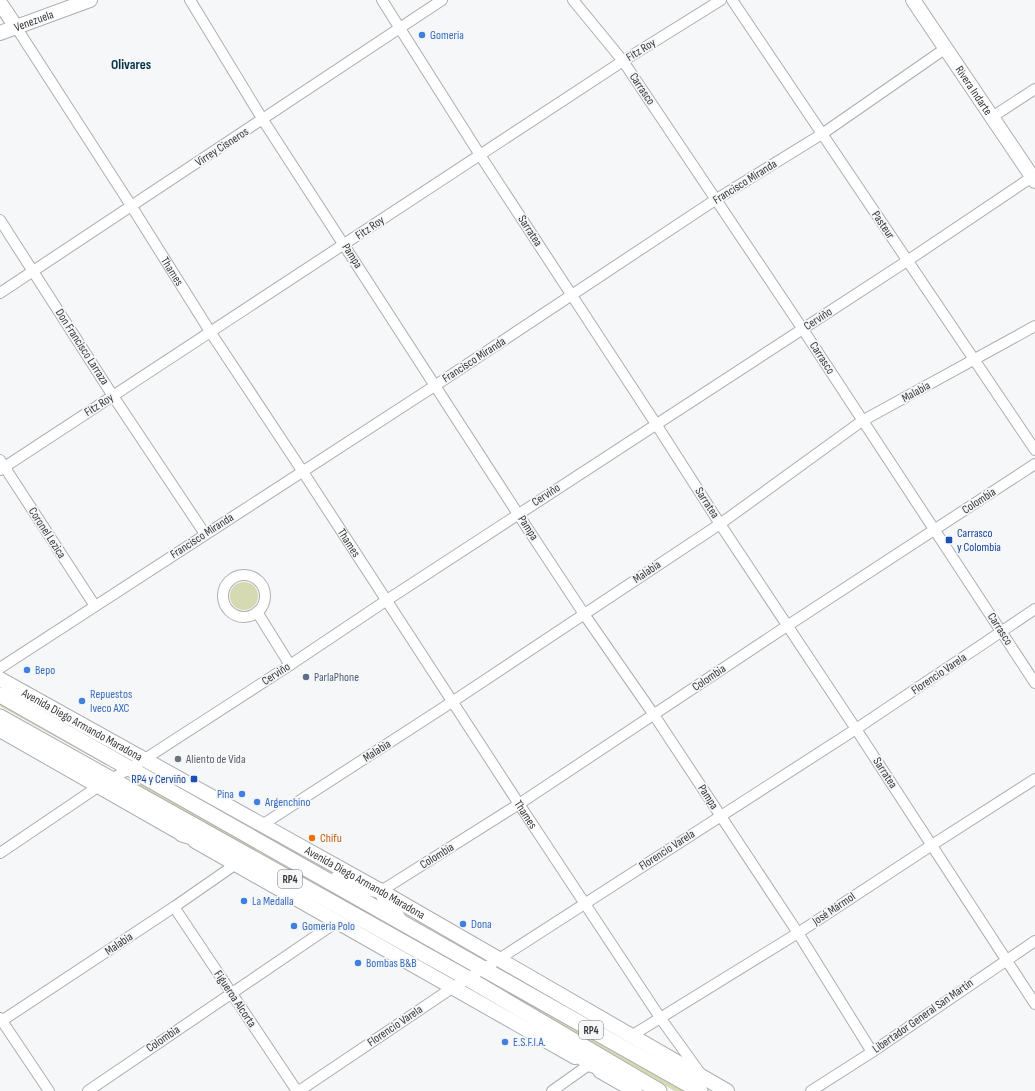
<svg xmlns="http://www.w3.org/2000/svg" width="1035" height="1091" font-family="'Sofia Sans Condensed',sans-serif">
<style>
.green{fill:#d5dab2}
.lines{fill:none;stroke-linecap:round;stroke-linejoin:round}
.street-casing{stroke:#adaeaf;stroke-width:12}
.secondary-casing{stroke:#adaeaf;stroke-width:16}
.primary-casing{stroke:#adaeaf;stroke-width:17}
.street{stroke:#fff;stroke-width:10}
.secondary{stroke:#fff;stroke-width:14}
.primary{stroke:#fff;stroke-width:15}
.shop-dot{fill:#3f7fe0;stroke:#f6f7f8;stroke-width:1.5}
.transit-dot{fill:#1a4fb4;stroke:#f6f7f8;stroke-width:1.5}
.service-dot{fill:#5c6f8a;stroke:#f6f7f8;stroke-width:1.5}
.worship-dot{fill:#6b7280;stroke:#f6f7f8;stroke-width:1.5}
.food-dot{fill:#e8710a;stroke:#f6f7f8;stroke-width:1.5}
.labels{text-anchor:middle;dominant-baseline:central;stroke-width:3.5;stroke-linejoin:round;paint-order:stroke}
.shield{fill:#f6f7f8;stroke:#707172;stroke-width:1}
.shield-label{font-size:11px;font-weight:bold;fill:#373838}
.street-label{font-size:12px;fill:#373838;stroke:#f6f7f8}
.shop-label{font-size:12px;fill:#366cbe;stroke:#f6f7f8;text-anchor:start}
.transit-label{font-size:12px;fill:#164399;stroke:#f6f7f8;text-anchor:start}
.service-label{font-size:12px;fill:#4e5e75;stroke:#f6f7f8;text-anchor:start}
.worship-label{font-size:12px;fill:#5b616d;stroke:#f6f7f8;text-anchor:start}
.food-label{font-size:12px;fill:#c56008;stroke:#f6f7f8;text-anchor:start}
.quarter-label{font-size:14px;font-weight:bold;fill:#083148;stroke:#f6f7f8}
</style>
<rect width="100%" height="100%" fill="#f6f7f8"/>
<path class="green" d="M230 596a14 14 0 1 1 28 0a14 14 0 1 1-28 0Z
M0,701L103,760L106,765L0,706Z
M136,781H142L463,965H457L139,787Z
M490,983L497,984L686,1091H675L494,989Z"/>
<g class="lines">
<defs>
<g id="street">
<path d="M190,0L263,120L518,514L584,614L654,715L798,933L872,1052"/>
<path d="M382,0L480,155L656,424L720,524L856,729L1035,1004"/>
<path d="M573,0L623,61L802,328L1035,683"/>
<path d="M732,0L1035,450"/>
<path id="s1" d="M16,27L132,207L211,333L303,472L519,804L661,1019L700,1073"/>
<path d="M992,117L1035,89"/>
<path d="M0,220L113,396L205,534"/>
<path d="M0,293L442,0"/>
<path d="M0,460L95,606"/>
<path d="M0,470L623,61L721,0"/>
<circle cx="244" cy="596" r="21"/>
<path d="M257,612L290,665"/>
<path d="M0,668L436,385L715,200L822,134L946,48"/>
<path d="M262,825L452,702L720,524L862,421L1035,326"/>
<path d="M0,853L99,786L131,768L290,665L387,600L907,261L1032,177"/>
<path d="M381,891L519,804L787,626L1035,464"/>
<path d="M174,907L297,1091"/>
<path d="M0,1018L49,1091"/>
<path d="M0,1022L174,907L236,864"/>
<path d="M631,1036L798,933L932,845L1035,779"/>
<path d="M88,1091L338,921"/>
<path d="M299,1091L452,988L499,959L856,729L1035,609"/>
<path d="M552,1091L590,1064"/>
<path d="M811,1091L872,1052L1035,941"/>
</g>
<g id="secondary">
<path id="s2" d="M913,0L1035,181"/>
<path d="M0,3L16,27"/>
<path id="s3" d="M0,33L90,0"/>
<path id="s4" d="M0,679L381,891L727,1091"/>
<path d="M0,730L177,831"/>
<path d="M195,841C322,912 448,986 575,1057"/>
<path d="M600,1071L635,1091"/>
</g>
<path id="primary" d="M0,695C234,825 466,960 700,1091
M0,717L467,978L659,1091
M163,813L182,834L212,843
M337,879L381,891L399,920
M566,1044L590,1064L617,1073"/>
</defs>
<use href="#street" class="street-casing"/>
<use href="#secondary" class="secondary-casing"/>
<use href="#primary" class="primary-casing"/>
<use href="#street" class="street"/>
<use href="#secondary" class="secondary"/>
<use href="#primary" class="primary"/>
</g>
<g class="shop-dot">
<circle cx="422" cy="35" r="4"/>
<circle cx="27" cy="670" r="4"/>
<circle cx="82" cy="701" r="4"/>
<circle cx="242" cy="794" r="4"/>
<circle cx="257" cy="802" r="4"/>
<circle cx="244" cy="901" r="4"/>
<circle cx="463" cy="924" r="4"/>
<circle cx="294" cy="926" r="4"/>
<circle cx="358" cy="963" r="4"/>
<circle cx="505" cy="1042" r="4"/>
</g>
<g class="transit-dot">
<rect x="945" y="536" width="8" height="8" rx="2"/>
<rect x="190" y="775" width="8" height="8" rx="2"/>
</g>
<circle class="service-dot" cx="306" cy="677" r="4"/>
<circle class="worship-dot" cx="178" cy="759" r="4"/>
<circle class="food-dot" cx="312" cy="838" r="4"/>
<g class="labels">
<g class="shield">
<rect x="278" y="870" width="24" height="18" rx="3"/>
<rect x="579" y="1021" width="24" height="18" rx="3"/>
</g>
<g class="shield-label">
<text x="290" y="879">RP4</text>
<text x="591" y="1030">RP4</text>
</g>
<g class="street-label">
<text stroke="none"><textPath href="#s3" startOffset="36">Venezuela</textPath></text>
<text transform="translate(641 50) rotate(-32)">Fitz Roy</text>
<text transform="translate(642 89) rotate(56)">Carrasco</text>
<text stroke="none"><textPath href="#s2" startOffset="109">Rivera Indarte</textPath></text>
<text transform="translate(222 147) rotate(-33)">Virrey Cisneros</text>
<text transform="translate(745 182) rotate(-32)">Francisco Miranda</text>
<text transform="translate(883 225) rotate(56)">Pasteur</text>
<text transform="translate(370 228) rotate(-34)">Fitz Roy</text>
<text transform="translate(530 231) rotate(57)">Sarratea</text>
<text transform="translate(352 256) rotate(57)">Pampa</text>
<text stroke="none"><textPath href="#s1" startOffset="290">Thames</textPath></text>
<text transform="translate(818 319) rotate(-33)">Cerviño</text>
<text transform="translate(82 347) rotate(57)">Don Francisco Larraza</text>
<text transform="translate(822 358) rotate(57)">Carrasco</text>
<text transform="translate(474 360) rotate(-33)">Francisco Miranda</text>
<text transform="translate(916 392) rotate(-29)">Malabia</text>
<text transform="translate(99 405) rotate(-33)">Fitz Roy</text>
<text transform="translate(546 495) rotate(-33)">Cerviño</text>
<text transform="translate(979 501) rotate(-33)">Colombia</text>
<text transform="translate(707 503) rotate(57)">Sarratea</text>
<text transform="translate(528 528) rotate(57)">Pampa</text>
<text transform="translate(47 533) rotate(57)">Coronel Lezica</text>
<text transform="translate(202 536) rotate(-33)">Francisco Miranda</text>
<text stroke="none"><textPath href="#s1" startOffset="614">Thames</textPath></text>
<text transform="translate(647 572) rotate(-34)">Malabia</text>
<text transform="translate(1000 629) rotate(57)">Carrasco</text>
<text transform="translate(276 674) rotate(-33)">Cerviño</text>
<text transform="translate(939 674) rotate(-34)">Florencio Varela</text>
<text transform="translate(709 678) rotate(-34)">Colombia</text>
<text stroke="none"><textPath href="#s4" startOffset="94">Avenida Diego Armando Maradona</textPath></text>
<text transform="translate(377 751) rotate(-33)">Malabia</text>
<text transform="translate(885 773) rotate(57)">Sarratea</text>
<text transform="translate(708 797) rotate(57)">Pampa</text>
<text stroke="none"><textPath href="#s1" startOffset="938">Thames</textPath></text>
<text transform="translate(667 850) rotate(-33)">Florencio Varela</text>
<text transform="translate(437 856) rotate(-32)">Colombia</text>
<text stroke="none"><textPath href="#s4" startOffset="418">Avenida Diego Armando Maradona</textPath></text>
<text transform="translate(834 909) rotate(-34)">José Mármol</text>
<text transform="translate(119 944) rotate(-34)">Malabia</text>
<text transform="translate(235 999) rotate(56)">Figueroa Alcorta</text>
<text transform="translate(923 1016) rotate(-35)">Libertador General San Martín</text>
<text transform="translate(395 1026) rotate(-34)">Florencio Varela</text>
<text transform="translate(163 1039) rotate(-34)">Colombia</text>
</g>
<g class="shop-label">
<text x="430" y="35">Gomeria</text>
<text x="35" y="670">Bepo</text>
<text x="90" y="694">Repuestos<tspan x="90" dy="14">Iveco AXC</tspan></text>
<text x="234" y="794" text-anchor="end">Pina</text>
<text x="265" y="802">Argenchino</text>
<text x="252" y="901">La Medalla</text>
<text x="471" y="924">Dona</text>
<text x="302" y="926">Gomería Polo</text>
<text x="366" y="963">Bombas B&amp;B</text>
<text x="513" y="1042">E.S.F.I.A.</text>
</g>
<g class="transit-label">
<text x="957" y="533">Carrasco<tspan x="957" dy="14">y Colombia</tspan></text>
<text x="186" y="779" text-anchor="end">RP4 y Cerviño</text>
</g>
<g class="service-label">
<text x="314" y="677">ParlaPhone</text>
</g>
<g class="worship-label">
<text x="186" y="759">Aliento de Vida</text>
</g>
<g class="food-label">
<text x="320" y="838">Chifu</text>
</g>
<g class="quarter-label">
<text x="131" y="64">Olivares</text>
</g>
</g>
</svg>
